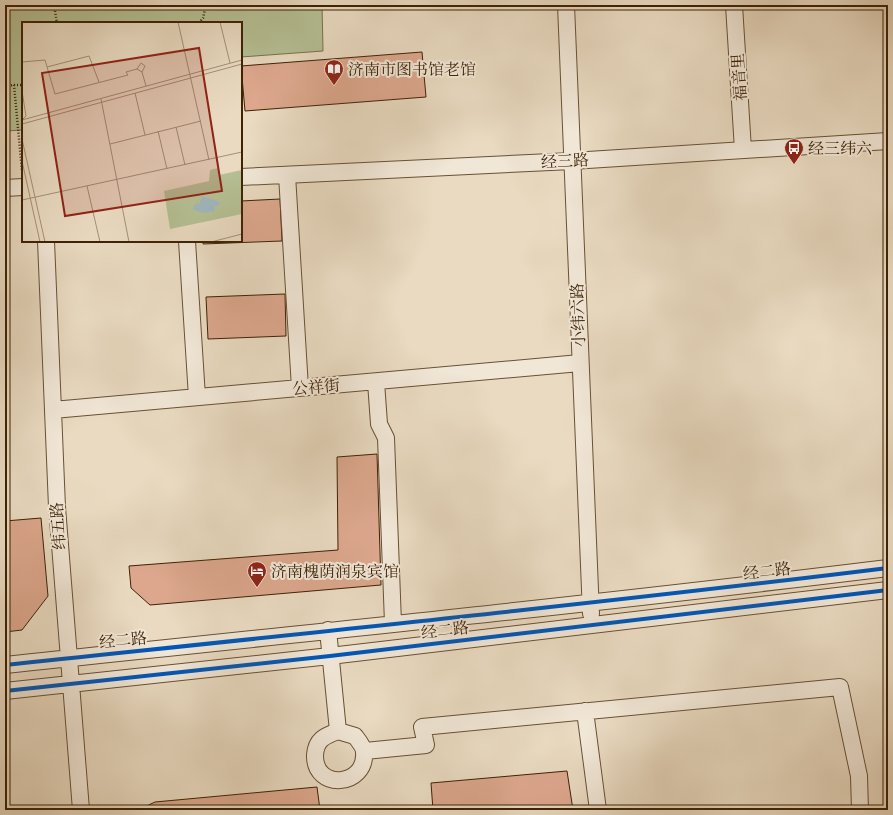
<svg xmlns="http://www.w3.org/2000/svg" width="893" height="815" font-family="'EB Garamond','Noto Serif SC',serif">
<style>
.green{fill:#b5c094;stroke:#7a714c}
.building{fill:#dca78d;stroke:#3e2205}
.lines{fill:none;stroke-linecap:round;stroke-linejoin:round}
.minor-casing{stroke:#695034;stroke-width:18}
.path{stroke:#3e2205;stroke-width:2.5;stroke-dasharray:1 2;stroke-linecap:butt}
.minor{stroke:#f1e7d7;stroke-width:16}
.cycleway-casing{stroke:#f1e7d7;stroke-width:6}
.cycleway{stroke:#0057b8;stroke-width:4}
.labels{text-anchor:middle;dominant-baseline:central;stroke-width:4;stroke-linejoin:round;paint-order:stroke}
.poi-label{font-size:16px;fill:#3e2205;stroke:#f1e7d7;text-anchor:start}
.street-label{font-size:16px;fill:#3e2205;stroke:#f1e7d7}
.inset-road{fill:none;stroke:#a59076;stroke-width:1}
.view{fill:#8f2418;fill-opacity:0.15;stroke:#8f2418;stroke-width:2}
.inset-edge{fill:none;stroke:#3e2205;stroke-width:2}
</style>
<rect width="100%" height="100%" fill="#e9dac1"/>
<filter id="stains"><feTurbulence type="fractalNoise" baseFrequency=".005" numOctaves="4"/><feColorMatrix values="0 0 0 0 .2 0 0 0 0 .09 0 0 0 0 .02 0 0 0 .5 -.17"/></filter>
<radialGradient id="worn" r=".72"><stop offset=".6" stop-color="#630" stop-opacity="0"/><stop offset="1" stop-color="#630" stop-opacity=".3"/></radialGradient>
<path class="green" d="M5,5H322L323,51L241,57V23H23V130L5,131Z"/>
<path class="building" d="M422,52L426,97L245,111L241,66Z
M280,199L282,241L203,244V241H241V201Z
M285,294L286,336L208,339L206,297Z
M5,371L8,410L5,411Z
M377,454L381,585L150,605L131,588L129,566L338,550L337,457Z
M41,518L48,596L22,630L5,632V521Z
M567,771L573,810H433L431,783Z
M317,787L320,810H138L155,802Z"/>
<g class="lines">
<defs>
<path id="minor" d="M566,5L591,614
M734,5L743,150
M287,175L300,388
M241,177L572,161L888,141
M5,188L23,187
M46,241L57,507L81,810
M187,241L197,397
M376,382L379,424L386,438L393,623
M53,410L580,363
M328,630L338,731C325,736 316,739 315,755C314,791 367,787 364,752C364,747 358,740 355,736L338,731
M5,665C299,634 594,604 888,568
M5,691L330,656L888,590
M585,711L598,810
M365,751L426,745L422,727L840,687L859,776L860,810"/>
</defs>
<use href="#minor" class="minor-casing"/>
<path class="path" d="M54,5L57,23
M199,23L203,18L206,5
M14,85H23
M5,86L14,85L22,171"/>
<use href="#minor" class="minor"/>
<defs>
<path id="cycleway" d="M5,665C299,634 594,604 888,568
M5,691L330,656L888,590"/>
</defs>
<use href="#cycleway" class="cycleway-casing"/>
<use href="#cycleway" class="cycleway"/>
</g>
<defs>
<symbol id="library-pin" viewBox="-11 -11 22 30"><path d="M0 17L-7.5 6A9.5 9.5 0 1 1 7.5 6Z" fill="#8f2418" stroke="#f1e7d7"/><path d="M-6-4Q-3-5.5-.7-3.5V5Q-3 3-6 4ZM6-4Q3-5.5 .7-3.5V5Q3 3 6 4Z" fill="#fff"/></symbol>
<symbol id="bus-pin" viewBox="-11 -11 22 30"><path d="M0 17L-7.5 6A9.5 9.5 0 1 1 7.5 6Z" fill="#8f2418" stroke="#f1e7d7"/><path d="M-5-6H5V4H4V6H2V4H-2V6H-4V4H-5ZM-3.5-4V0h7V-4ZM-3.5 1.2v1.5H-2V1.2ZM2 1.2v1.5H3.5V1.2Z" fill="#fff"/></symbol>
<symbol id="hotel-pin" viewBox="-11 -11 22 30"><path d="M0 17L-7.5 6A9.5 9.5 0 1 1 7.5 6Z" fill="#8f2418" stroke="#f1e7d7"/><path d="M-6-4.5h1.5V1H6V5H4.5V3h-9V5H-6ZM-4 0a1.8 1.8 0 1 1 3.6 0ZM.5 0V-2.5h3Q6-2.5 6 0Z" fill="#fff"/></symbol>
</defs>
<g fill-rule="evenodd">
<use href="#library-pin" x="323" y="58" width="22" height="30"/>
<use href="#bus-pin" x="783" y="137" width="22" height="30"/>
<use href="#hotel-pin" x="246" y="560" width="22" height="30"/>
</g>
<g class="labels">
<g class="poi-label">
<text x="348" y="69">济南市图书馆老馆</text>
<text x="808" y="148">经三纬六</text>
<text x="271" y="571">济南槐荫润泉宾馆</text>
</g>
<g class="street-label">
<text transform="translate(739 77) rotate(-94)">福音里</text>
<text transform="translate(565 161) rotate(-3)">经三路</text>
<text transform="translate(578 315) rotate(-92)">小纬六路</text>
<text transform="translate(316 387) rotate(-5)">公祥街</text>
<text transform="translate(58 526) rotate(-94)">纬五路</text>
<text transform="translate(767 571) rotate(-7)">经二路</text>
<text transform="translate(445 630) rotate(-7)">经二路</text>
<text transform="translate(123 640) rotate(-6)">经二路</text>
</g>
</g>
<g transform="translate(22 22)">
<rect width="220" height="220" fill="#e9dac1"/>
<path d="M196,146L197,153L220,148V192L148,207L142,169L187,159L188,148Z" fill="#b5c094"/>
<path d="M180,174L198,180L196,184H192L193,189L182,191L171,187L173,182L178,181Z" fill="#9fb7bf"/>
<path class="inset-road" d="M156,0L187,138M198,0L208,41M0,40L23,38L33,72L106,53L104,50L115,47M25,45L67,34L77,60M120,50L115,47L119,41L123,44L120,50L124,64M0,69L4,94L1,97M113,71L123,113M79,77L107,220M0,98L220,38M0,102L220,42M154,105L163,143M136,109L145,147M0,117L23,220M88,122L179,99M0,139L18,220M65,164L78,220M0,178L220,130M189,220L220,212"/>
<path class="view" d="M177,26L200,169L43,194L20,51Z"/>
<rect width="220" height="220" class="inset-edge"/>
</g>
<rect width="893" height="815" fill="none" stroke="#e9dac1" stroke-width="20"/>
<rect x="6" y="6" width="881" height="803" fill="none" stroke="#3e2205" stroke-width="2"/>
<rect x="10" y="10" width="873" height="795" fill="none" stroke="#3e2205"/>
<rect width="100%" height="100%" filter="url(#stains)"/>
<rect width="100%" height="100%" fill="url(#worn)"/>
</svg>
